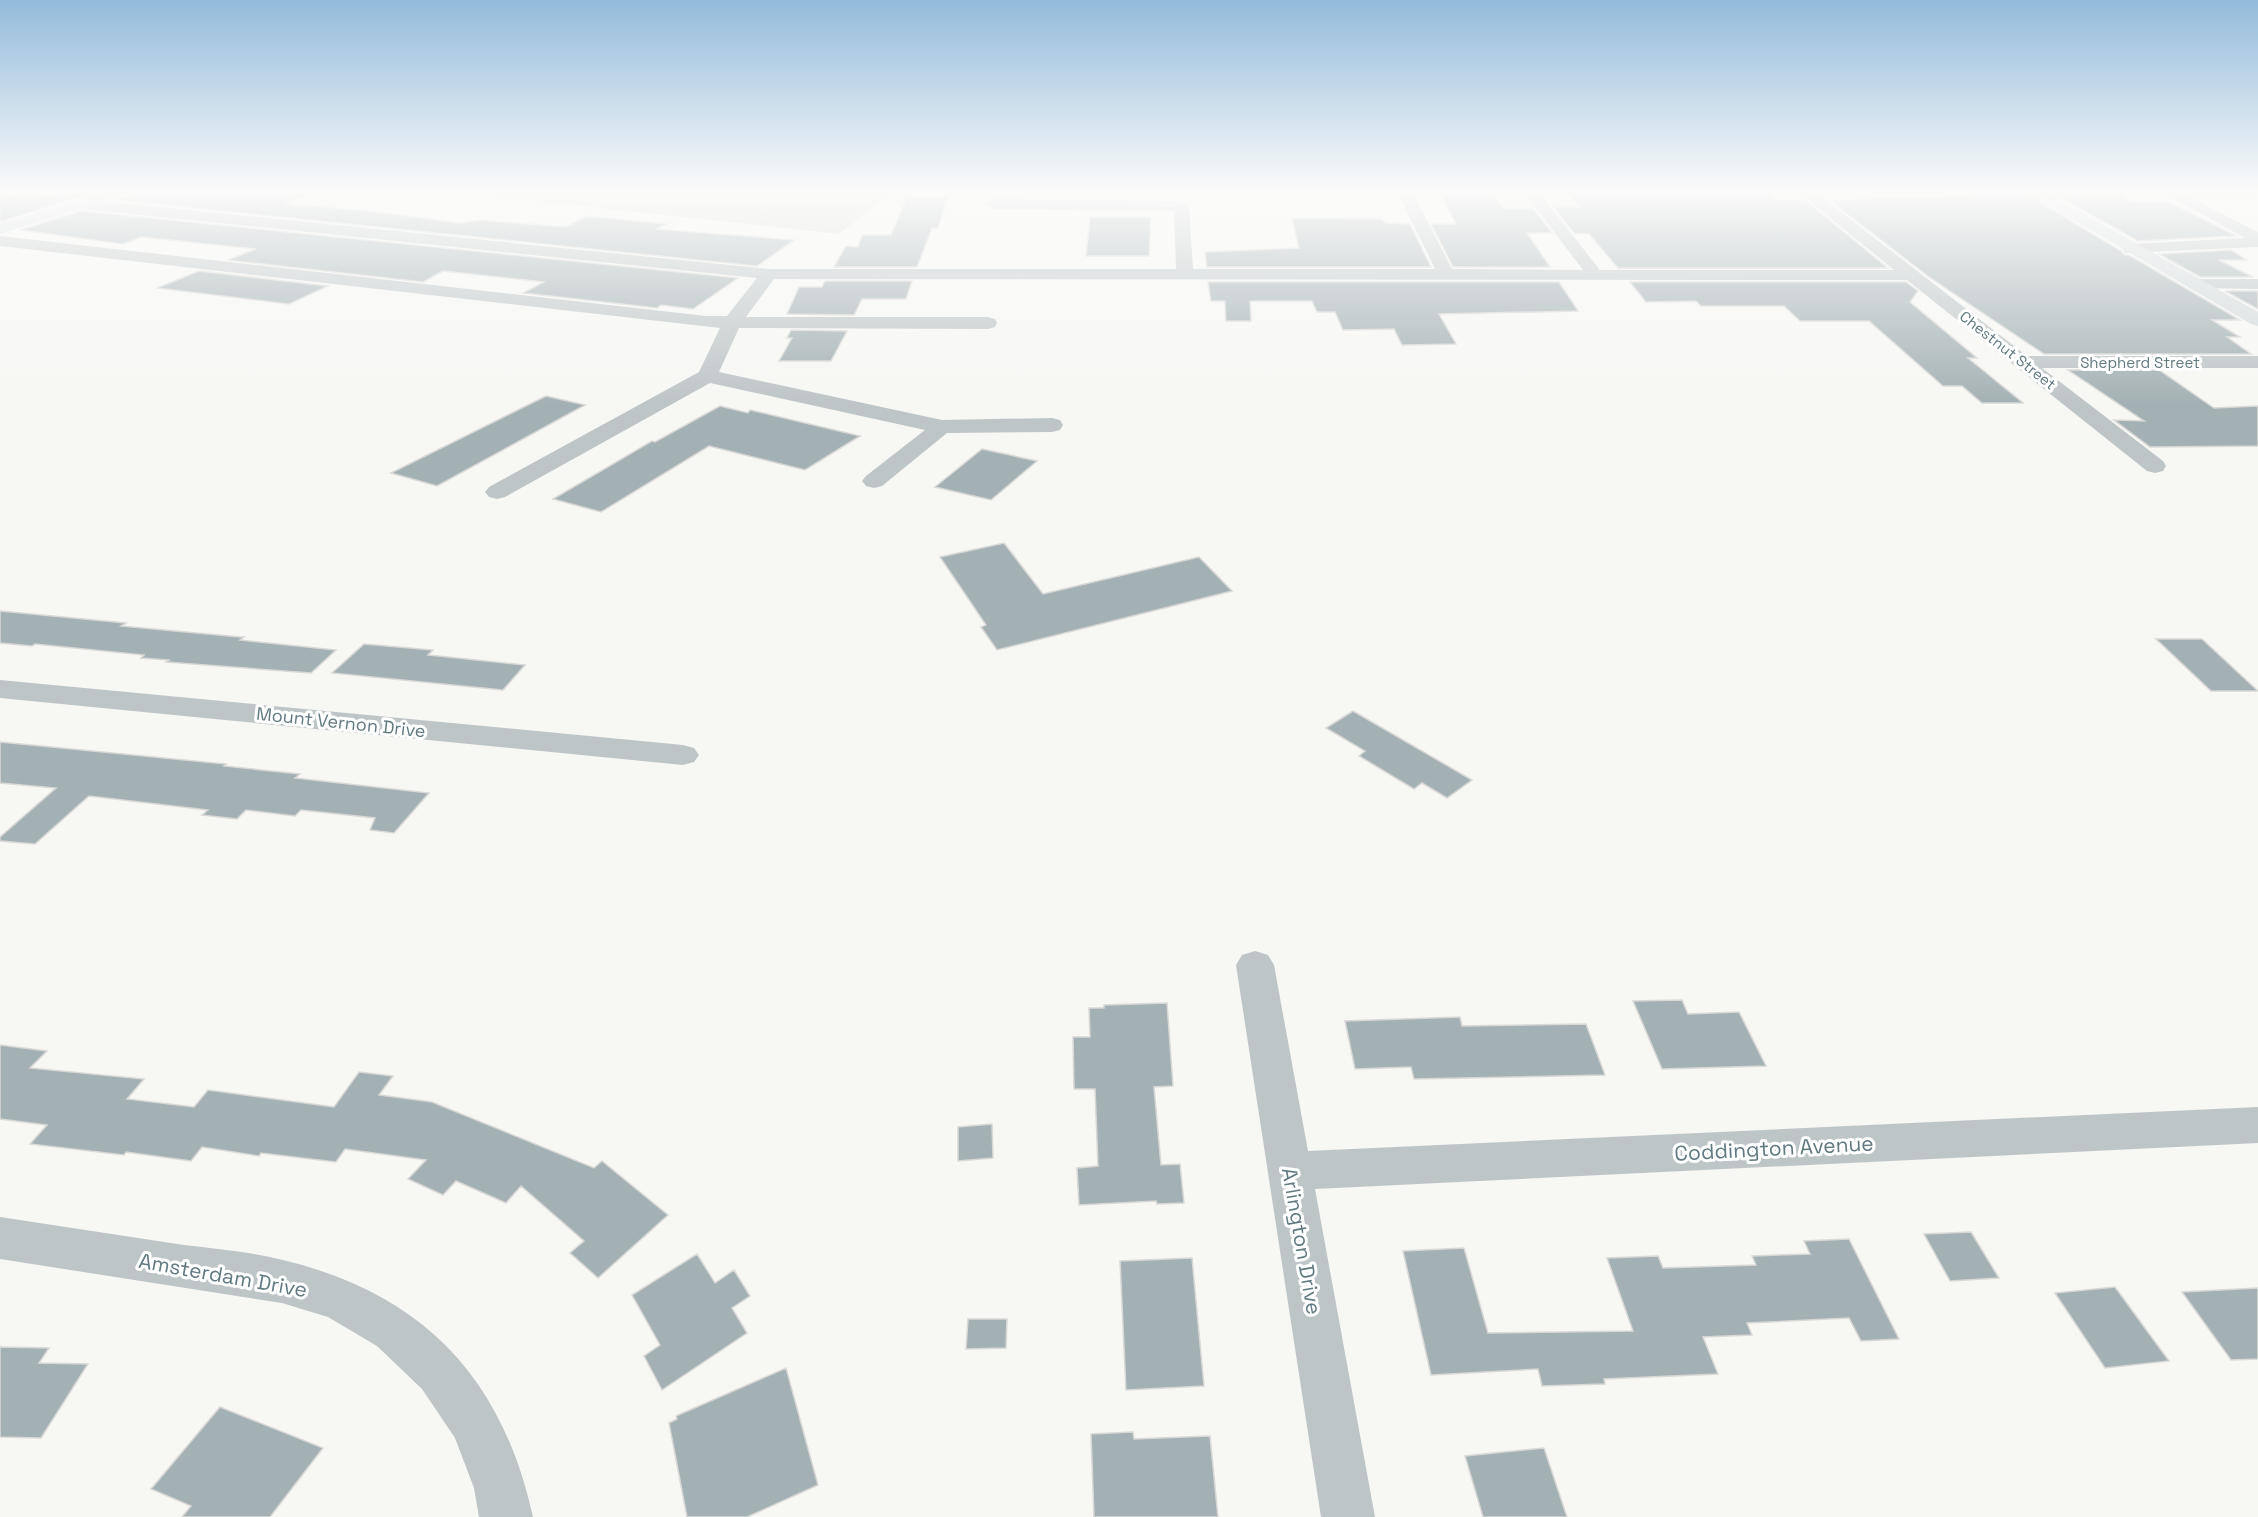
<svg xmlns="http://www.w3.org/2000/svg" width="2258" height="1517" font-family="'Space Grotesk',sans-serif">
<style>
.green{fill:#d8dcd3}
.building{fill:#a4b1b4;stroke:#d9d8d6;stroke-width:1.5}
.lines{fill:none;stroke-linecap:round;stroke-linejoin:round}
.minor{fill:#bec5c7;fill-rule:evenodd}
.major{fill:#d2d9dc;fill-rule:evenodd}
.highway{fill:#d2d9dc;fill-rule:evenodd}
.labels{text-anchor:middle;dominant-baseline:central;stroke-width:6;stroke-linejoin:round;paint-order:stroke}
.far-street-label{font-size:15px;fill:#617980;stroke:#fff}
.street-label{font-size:18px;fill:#617980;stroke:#fff}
.near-street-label{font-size:21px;fill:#617980;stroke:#fff}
</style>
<rect width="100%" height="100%" fill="#f7f7f4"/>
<path class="green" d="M444,191H893L839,234Z
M2186,191H2258V197L2199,198Z"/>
<path class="building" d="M57,191H98L0,222V200L28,192L56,197Z
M133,191H314L285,204L361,210L460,223L480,220L566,227L586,216L667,224L657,229L794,240L757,266L116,200L130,196Z
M1439,191H1492L1503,208H1533L1552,233H1527L1550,267H1453L1431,224H1456Z
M1566,191H1765L1776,200H1805L1888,268H1618L1589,234L1574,233L1554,208L1580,207Z
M1970,191H2022L2121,251L2125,255H2129L2240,320H2212L2240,337H2227L2251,354H2044L1929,277L1829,200L1978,196Z
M2049,191L2115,192L2132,201H2167L2237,236L2138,241Z
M907,197H948L938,228H932L917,267H834L846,246L858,247L862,235H891Z
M81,211H82L738,278L693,309L661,305L657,308L523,293L544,282L443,271L423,282L228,260L256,249L141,237L123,244L20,230Z
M1090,217H1151L1149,256H1086Z
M1292,218L1380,219L1386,223L1410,224L1431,267H1207L1205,252L1299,248Z
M2231,250L2247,260H2219L2253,277H2200L2159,254Z
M199,271L328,286L289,304L157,288Z
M825,281H912L906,299H862L854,315L787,314L799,287H822Z
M1208,282H1559L1578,311L1439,314L1456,344L1402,345L1394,329L1343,330L1335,312H1317L1312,301H1250L1251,321H1226L1225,301H1211Z
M1630,282H1906L1918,291L1910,302L1977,358H1968L2023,403H1982L1962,386H1943L1869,321H1800L1784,306H1701L1696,301L1646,302Z
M2225,291H2258V309Z
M791,330L847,331L831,361H779L792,338H787Z
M2068,370H2159L2214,408L2258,406V446L2150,447L2114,420L2144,421Z
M546,396L585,405L437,486L391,473Z
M720,406L748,413L750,410L860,436L805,470L709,446L601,512L553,499L652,441L655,442Z
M982,449L1037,461L991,500L935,487Z
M1004,543L1043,594L1199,557L1232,591L997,650L981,627L986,625L940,557Z
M0,611L126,623L121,626L240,637H244L240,640L336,650L311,673L166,662L169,660L141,658L144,655L35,644L32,646L0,643Z
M2156,639H2202L2258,691H2211Z
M364,644L433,650L428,655L525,665L503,690L332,673Z
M1353,711L1472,780L1447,798L1422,783L1414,789L1359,756L1365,751L1326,728Z
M0,742L226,764L224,766L300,774L295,778L429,793L394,833L370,830L375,818L301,810L295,816L246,810L237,819L202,815L208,810L89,796L35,844L0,841V837L56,788L0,783Z
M1682,1000L1688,1014L1739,1012L1766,1066L1662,1069L1633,1001Z
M1167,1003L1173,1086L1154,1087L1161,1165L1180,1164L1184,1203L1157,1204L1156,1201L1079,1205L1077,1168L1098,1166L1095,1089H1074L1073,1037H1090L1089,1008H1104V1005Z
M1460,1017L1462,1026L1586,1024L1605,1075L1414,1079L1411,1067L1355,1069L1345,1021Z
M0,1045L47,1051L30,1068L144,1079L127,1099L194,1107L208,1090L334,1107L359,1072L393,1076L379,1095L432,1102L594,1168L602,1161L668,1215L598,1278L570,1253L584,1241L521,1186L506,1203L456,1181L443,1195L408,1179L426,1160L345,1149L336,1162L261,1153L259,1156L202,1147L191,1161L126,1152L124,1155L30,1144L47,1125L0,1119Z
M992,1124L993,1158L958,1161V1127Z
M1971,1232L1999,1278L1950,1281L1924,1234Z
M1849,1239L1899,1339L1861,1341L1849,1318L1747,1323L1752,1335L1703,1337L1718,1374L1604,1379L1605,1384L1542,1386L1538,1369L1431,1375L1403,1251L1464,1248L1488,1333L1633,1331L1607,1258L1658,1256L1663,1268L1756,1265L1752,1256L1810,1254L1804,1241Z
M697,1254L715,1283L734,1270L750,1296L732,1308L747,1333L662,1390L644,1356L660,1345L632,1295Z
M1192,1258L1204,1386L1126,1390L1120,1261Z
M2115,1287L2169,1361L2105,1368L2055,1293Z
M2258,1288V1359L2231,1360L2182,1292Z
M968,1319H1007L1006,1348L966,1349Z
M0,1347L49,1348L39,1363L88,1364L41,1438L0,1437Z
M786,1368L818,1485L747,1517H687L669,1423L677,1419L676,1416Z
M220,1407L323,1448L270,1517H182L191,1506L151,1489Z
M1133,1432L1134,1439L1210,1436L1218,1517H1094L1091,1434Z
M1544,1448L1567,1517H1483L1465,1456Z"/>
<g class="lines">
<path class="minor" d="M1397,191H1412L1452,269L1583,270L1523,191H1538L1600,270H1894L1797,191H1814L2027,356H2258V368H2042L2163,461L2166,466L2163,471L2155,473L2147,471L1907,280L774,279L746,317H988L995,319L997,323L995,327L988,329L739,328L719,372L942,420L1052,418L1060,420L1063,425L1060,430L1052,432L947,433L882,486L874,488L866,486L862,481L866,476L925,430L710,383L505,497L497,499L489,497L485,492L489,487L699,372L720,328L0,246V236L706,316H727L757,278L82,209L74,204L82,199L769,269H1176L1174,211L994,209L986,204L994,199L1181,201L1189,206L1193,269H1435Z
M2159,191H2178L2258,232V247L2125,253L2123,249L2125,245L2131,244L2245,238Z
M2195,279H2258V289L2189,288L2186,284L2189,280Z
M0,680L683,745L694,748L699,755L694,762L683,765L0,698Z
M1255,951L1268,955L1274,965L1308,1151L2258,1107V1143L1315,1189L1375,1517H1321L1236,965L1242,955Z
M0,1217C61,1226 123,1236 184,1245C217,1249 251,1252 283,1260C423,1294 502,1377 533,1517H479L474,1488L455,1438L422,1389L377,1346L328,1317L282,1303L0,1259Z"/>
<path class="major" d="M2024,191H2044L2258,312V326L2251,324Z"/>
<path class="highway" d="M106,191H131L129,194L0,234V224Z"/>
</g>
<linearGradient id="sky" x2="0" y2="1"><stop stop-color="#93bbdb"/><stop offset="0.47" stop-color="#fbfbfa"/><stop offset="1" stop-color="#fbfbfa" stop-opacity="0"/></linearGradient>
<rect width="2258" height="404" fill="url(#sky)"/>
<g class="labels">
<g class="far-street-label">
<text transform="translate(2008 350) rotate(38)">Chestnut Street</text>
<text x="2140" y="362">Shepherd Street</text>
</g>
<g class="street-label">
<text transform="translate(341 722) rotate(6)">Mount Vernon Drive</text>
</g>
<g class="near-street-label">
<text transform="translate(1774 1148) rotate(-3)">Coddington Avenue</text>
<text transform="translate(1302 1241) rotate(80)">Arlington Drive</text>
<text transform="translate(223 1275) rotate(10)">Amsterdam Drive</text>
</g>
</g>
</svg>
